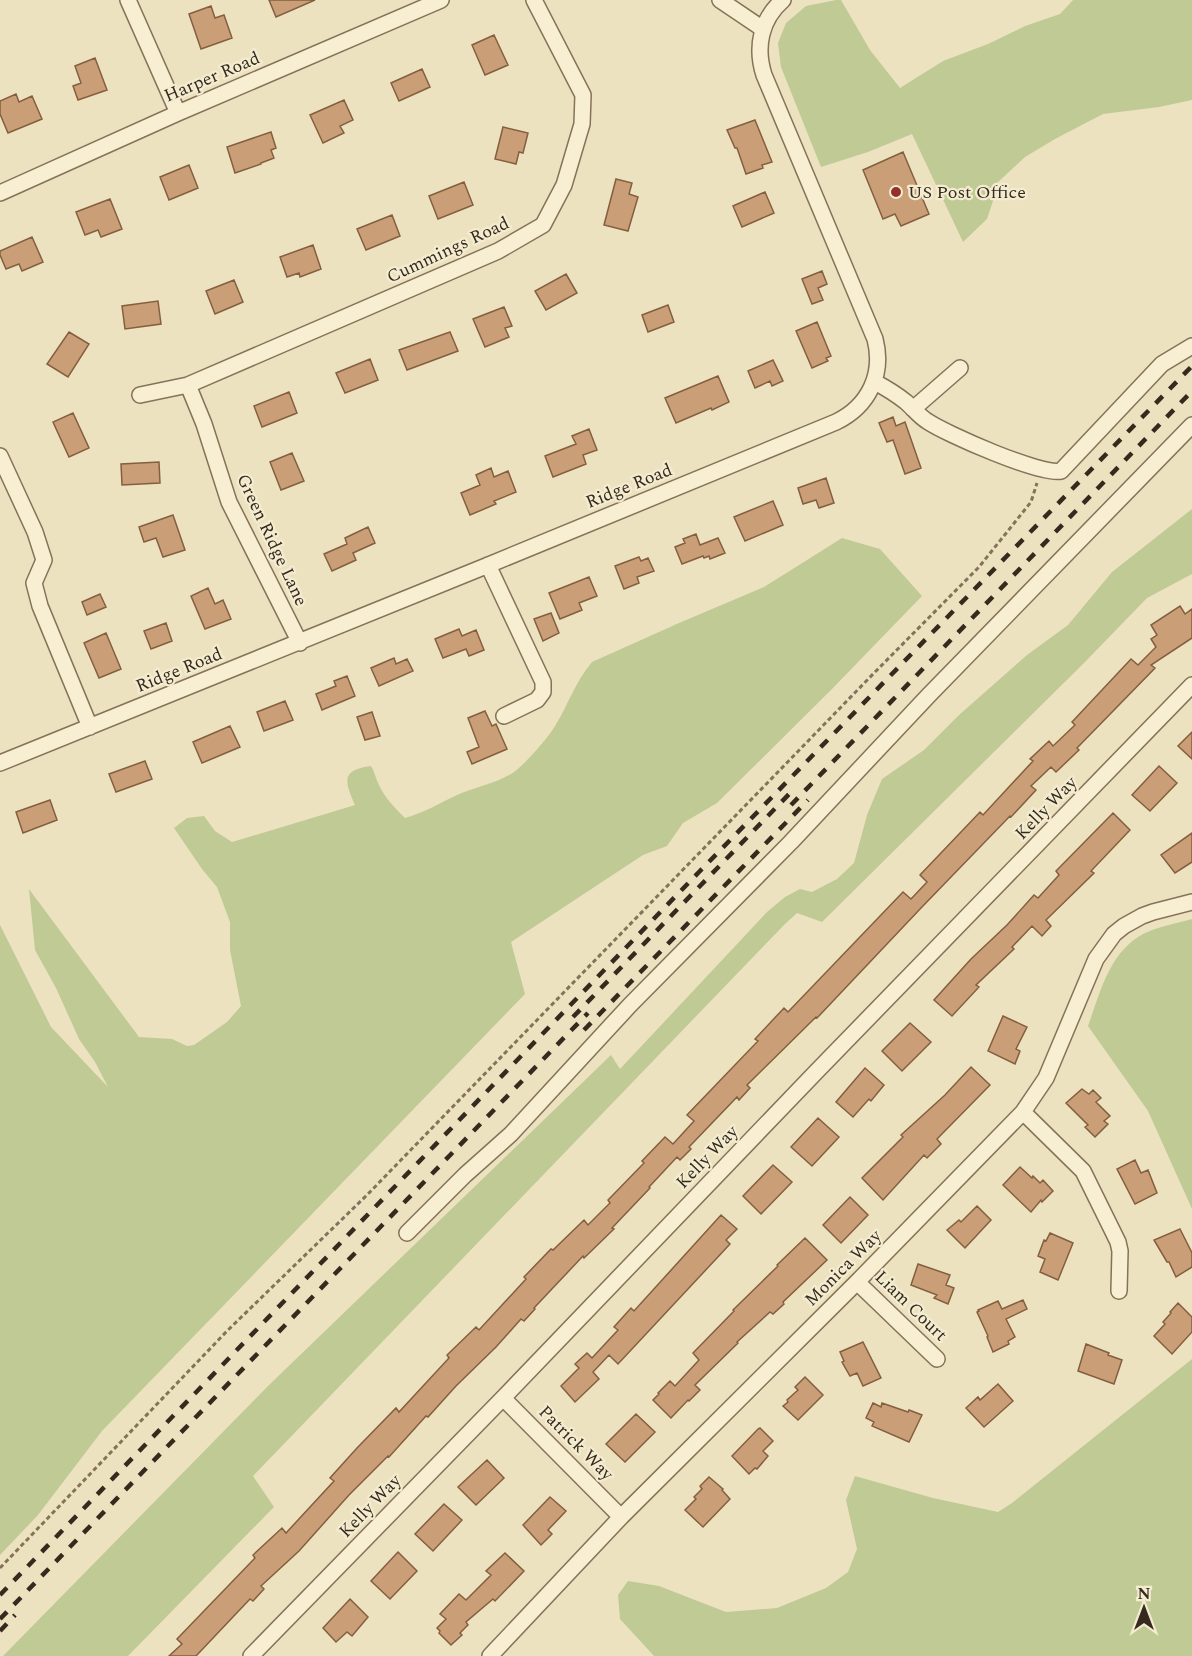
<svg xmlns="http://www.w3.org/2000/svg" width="1192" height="1656" font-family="Spectral,serif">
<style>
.green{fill:#c0ca95}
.building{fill:#ca9f77;stroke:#845f3f;stroke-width:1.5}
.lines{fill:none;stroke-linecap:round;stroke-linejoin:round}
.minor-casing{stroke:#857359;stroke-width:18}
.path{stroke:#857359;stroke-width:3;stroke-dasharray:4.5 3;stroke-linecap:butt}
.minor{stroke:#f8efd3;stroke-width:15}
.rail{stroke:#352a1d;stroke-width:4.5;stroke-dasharray:10 10;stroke-linecap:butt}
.poi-dot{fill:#93302a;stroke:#f4ecd0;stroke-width:2}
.labels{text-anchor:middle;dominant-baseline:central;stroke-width:4.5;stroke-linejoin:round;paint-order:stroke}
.street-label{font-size:18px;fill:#352a1d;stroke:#f4ecd0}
.poi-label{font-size:18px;fill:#352a1d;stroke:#f4ecd0;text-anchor:start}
</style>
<rect width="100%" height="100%" fill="#ede2c0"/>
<path class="green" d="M836,0H841L870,50L900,88L943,61L988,44L1025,26L1060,14L1073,0H1192V100L1159,107L1103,114L1055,139L1025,157L996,184L993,201L987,219L963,242L912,134L868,152L821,167L781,67L778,43L786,23L806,6Z
M1192,509V574L1147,598L1084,663L822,922L797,913L785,924L253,1476L274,1507L128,1656H3L267,1387L611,1055L620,1069L767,912L785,897L800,889L812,892L837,879L854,863L867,815L882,779L924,750L959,715L1027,655L1068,625L1112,572Z
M842,538L880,549L922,596L832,689L717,803L683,823L667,846L643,855L511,942L525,994L102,1431L38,1515L0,1555V925L51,1027L108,1087L95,1062L79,1039L56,988L35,950L29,889L139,1037L172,1039L187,1046L194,1045L227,1022L241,1006L230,950V922L217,887L202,869L174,828L187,818L204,816L215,831L232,842L355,805C345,782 340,770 371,766C375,773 376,779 379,785C385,798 395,808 405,818C423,813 438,804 455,796C472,788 497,783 511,774C523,767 548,738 555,726C568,705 575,682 592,662L679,623L764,587Z
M1192,919V1209L1148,1111L1088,1026C1100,993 1108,957 1138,937C1153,927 1175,924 1192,919Z
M1192,1359V1656H654L620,1619L618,1595L628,1581L659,1586L726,1612L777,1608L826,1588L848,1572L857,1549L846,1500L855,1476L933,1498L998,1512L1012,1503Z"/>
<path class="building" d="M269,0H315L276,17Z
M211,6L215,18L224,15L232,38L201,49L189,14Z
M494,35L508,65L485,75L472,45Z
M95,58L107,90L78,100L73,86L81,83L75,66Z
M422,69L430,87L399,101L391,83Z
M16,94L19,102L32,96L42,119L8,133L0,114V101Z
M344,100L353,120L340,126L344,133L323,143L310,115Z
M755,120L772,162L762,165L763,168L746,174L737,148H735L727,130Z
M503,127L528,133L523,153L519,152L516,164L495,159Z
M271,132L276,148L271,150L274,158L261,163V164L235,173L227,147Z
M903,152L929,214L901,226L895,214L883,219L863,170Z
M189,165L198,188L169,200L160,177Z
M616,179L632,183L629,194L638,197L628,231L604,225Z
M464,182L473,205L438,219L429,196Z
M765,192L774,213L742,227L733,206Z
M110,199L122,229L101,237L98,230L85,235L76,212Z
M392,215L400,236L366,250L357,229Z
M32,237L43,262L22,271L19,264L6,269L0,255V251Z
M313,245L321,269L300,277L299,273L287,277L280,257Z
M822,271L827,284L818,288L823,300L812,304L802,279Z
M566,274L577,293L546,310L535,291Z
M234,280L243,302L215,314L206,291Z
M158,301L161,324L125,329L122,306Z
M668,305L674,322L648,332L642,315Z
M504,307L512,326L505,328L509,337L485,347L473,319Z
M817,322L831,356L826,358L828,361L812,368L796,331Z
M69,332L89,344L68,377L47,364Z
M450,332L458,351L407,370L399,350Z
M370,359L378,380L345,393L336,373Z
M773,360L783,381L772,386L770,381L755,388L748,371Z
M718,376L729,402L712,410L711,408L676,423L665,398Z
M289,392L297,413L262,427L254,406Z
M73,413L89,448L69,457L53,422Z
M893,417L896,426L905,422L921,468L905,474L893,440L887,442L879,423Z
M589,429L597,450L583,455L586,464L553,477L545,456L576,444L572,436Z
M292,453L304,481L281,490L270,462Z
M159,462L160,483L122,485L121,464Z
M491,468L494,477L508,471L516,492L494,501L496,504L470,515L461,493L480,485L476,475Z
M826,478L834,503L819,508L816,500L803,504L798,488Z
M773,501L783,525L745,541L734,517Z
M173,515L185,550L163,557L156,538L144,542L139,527Z
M368,527L375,543L353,553L356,560L332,571L324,554L347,544L345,538Z
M696,534L700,545L718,538L725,553L710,559L709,556L704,558L703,556L682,564L675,547L685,543L683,539Z
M639,557L641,561L648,558L654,571L637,577L639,583L624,589L615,566Z
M589,577L597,596L579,603L582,610L560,619L549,593Z
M208,588L215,604L223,600L231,619L205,629L191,596Z
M100,594L106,607L87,615L82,602Z
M1180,606L1185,614L1192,609V638L1151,665L1155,668L1077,748L1079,750L1056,772L1051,767L1031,786L1036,790L1011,817L1010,816L921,908L817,1018L816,1017L747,1085L750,1088L739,1100L737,1097L689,1147L691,1149L680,1160L677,1157L649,1187L650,1188L612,1228L614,1229L584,1258L583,1256L534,1308L535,1309L524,1321L521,1319L496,1347L456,1386L428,1417L426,1416L389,1457L388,1456L349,1495L299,1551L261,1586L264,1589L253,1601L250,1599L196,1656H169L182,1644L177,1639L255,1558L253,1555L282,1528L286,1533L334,1481L330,1478L357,1448L396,1408L399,1412L449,1358L447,1355L476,1327L479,1330L526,1279L524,1277L551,1249L553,1250L584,1220L588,1225L610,1203L608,1200L644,1163L642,1161L665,1137L673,1144L694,1121L687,1115L758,1041L755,1039L784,1008L788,1012L903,892L911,899L927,882L920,875L980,812L983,815L1033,761L1030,759L1049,741L1053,746L1075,725L1072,722L1131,659L1138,665L1156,647L1151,639L1157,635L1151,625Z
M551,613L559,633L543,641L534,619Z
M166,623L172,641L151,649L144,631Z
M459,629L462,636L476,630L484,650L469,656L466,649L443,658L435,639Z
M106,633L121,669L99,678L84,643Z
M394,658L396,664L407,659L413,671L379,686L371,668Z
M347,676L355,696L322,710L316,694L336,686L334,681Z
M285,701L293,720L264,731L257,712Z
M485,711L492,726L496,724L507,749L472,764L467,752L479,747L468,718Z
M372,712L380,736L365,740L357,717Z
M230,726L240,747L202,763L193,742Z
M1192,732V759L1178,746Z
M145,761L152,779L116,792L109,774Z
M1159,766L1177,783L1150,811L1132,795Z
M50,800L57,820L23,833L16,812Z
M1113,813L1130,830L1091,871L1094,873L1046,920L1051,926L1042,936L1032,926L1012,947L1014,949L976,985L979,987L952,1016L934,1000L971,959L1007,925L1034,895L1038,898L1059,875L1056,871Z
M1192,833V862L1175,873L1161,855Z
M1003,1016L1027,1027L1016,1049L1020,1051L1015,1064L988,1051Z
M910,1023L931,1042L902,1071L882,1051Z
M971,1067L990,1085L937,1139L941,1144L927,1158L924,1155L883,1200L862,1178L903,1137L901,1135L945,1095Z
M865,1068L884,1085L871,1101L869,1099L853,1117L836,1102Z
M1082,1089L1089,1094L1093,1090L1101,1098L1096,1102L1110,1116L1104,1121L1108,1124L1095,1137L1085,1127L1088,1125L1066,1103Z
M818,1118L839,1137L812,1166L791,1147Z
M1135,1160L1141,1173L1148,1170L1157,1193L1135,1204L1117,1169Z
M773,1165L792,1182L761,1214L743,1196Z
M1020,1167L1032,1178L1033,1176L1040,1183L1043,1180L1053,1191L1042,1202L1041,1200L1031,1212L1003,1185Z
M850,1197L868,1215L841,1243L823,1225Z
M977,1206L991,1220L965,1248L947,1230L959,1220L961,1222Z
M721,1215L737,1229L726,1240L730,1244L618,1364L609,1355L593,1372L599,1379L575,1402L561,1386L579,1368L575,1364L587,1353L592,1358L618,1330L614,1327L631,1308L634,1311Z
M1180,1229L1192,1253V1267L1176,1277L1169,1262H1167L1154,1240Z
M1050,1233L1073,1243L1058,1280L1040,1272L1045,1259L1038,1256L1044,1240L1046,1241Z
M805,1238L827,1260L783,1302L784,1304L773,1314L770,1312L737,1342L738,1343L695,1385L700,1390L689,1401L688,1400L671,1418L653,1400L659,1394L658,1393L670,1381L675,1386L699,1360L693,1353L734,1311L733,1310L778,1266L777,1265Z
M918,1264L950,1275L946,1285L954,1288L948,1304L934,1298L937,1295L911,1285Z
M1023,1300L1027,1309L1006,1319L1015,1337L1008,1341L1009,1344L993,1352L987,1337L988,1336L977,1312L979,1311L978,1310L998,1301L1002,1309Z
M1178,1303L1192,1317V1332L1172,1354L1154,1336L1165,1324L1163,1322L1171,1313L1170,1312Z
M863,1342L881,1378L863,1386L857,1373L850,1376L842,1362L844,1361L840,1352Z
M1086,1344L1109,1353L1108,1355L1122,1360L1114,1384L1078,1371Z
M805,1377L823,1395L798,1420L783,1406L788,1402L787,1400L798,1390L795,1387Z
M998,1384L1013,1401L984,1427L966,1408L978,1397L980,1400Z
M873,1403L881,1407L882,1403L908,1412L909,1410L922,1415L909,1442L872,1426L874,1422L866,1418Z
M636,1414L655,1432L625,1462L606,1444Z
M760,1428L773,1441L763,1451L768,1456L757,1469L755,1468L749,1474L732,1456L758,1429Z
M487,1460L504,1478L476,1505L458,1487Z
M709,1477L723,1489L722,1490L730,1499L703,1527L685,1510L696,1499L694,1497L702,1489L700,1486Z
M550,1497L566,1511L548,1530L552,1534L541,1545L523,1525Z
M444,1504L462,1520L433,1551L415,1534Z
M398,1552L417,1571L390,1599L371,1581Z
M505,1553L524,1571L495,1601L493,1599L466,1622L468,1625L460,1633L462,1635L451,1645L439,1633L440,1631L437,1628L446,1619L440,1614L459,1594L466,1600L491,1575L486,1571Z
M350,1599L368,1617L352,1636L347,1632L336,1642L323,1628Z"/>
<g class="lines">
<defs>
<path id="minor" d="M128,0L178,113
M720,0L763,29
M0,193L178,113L441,0
M875,382C886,388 896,394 906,402C913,408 919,416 927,421C946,434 1042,476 1061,471L1162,364L1192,346
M188,385L204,424L229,502L300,643
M140,395L188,385L498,251L543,225L564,185L582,124L583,95L534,0
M913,409L960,368
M0,456L35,532L44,560L34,583L40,606L90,727
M488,565L543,682V692L537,700L504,716
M0,763C279,651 558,537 836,422C869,406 884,374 875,339L764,75C755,47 761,19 783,0
M1023,1112L1083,1171L1118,1242L1120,1251L1119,1291
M407,1233L465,1175L511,1134L630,1005L791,842L929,695L1192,425
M857,1282L937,1359
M503,1398L621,1517
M251,1656L503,1398L816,1072L1192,685
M490,1656L621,1517L857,1282L1023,1112L1046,1078L1096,959L1114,934L1124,926L1142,916L1153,912L1192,902"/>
</defs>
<use href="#minor" class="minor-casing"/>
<path class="path" d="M0,1568L227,1331L367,1195L877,670L979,567L1031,502L1037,483"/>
<use href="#minor" class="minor"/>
<path class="rail" d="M791,805L1192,391
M573,1017L794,789
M584,1030L808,800
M0,1595L699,872L1192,366
M0,1619L588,1013
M0,1631L15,1615"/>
</g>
<circle class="poi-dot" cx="896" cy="192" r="6"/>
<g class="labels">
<g class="street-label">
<text transform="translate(212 77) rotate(-23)">Harper Road</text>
<text transform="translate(448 250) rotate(-25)">Cummings Road</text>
<text transform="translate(629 486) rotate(-22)">Ridge Road</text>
<text transform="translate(272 540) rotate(65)">Green Ridge Lane</text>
<text transform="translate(179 670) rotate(-22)">Ridge Road</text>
<text transform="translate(1046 808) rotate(-46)">Kelly Way</text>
<text transform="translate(707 1157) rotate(-46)">Kelly Way</text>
<text transform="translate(843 1268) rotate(-45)">Monica Way</text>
<text transform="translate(911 1306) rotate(44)">Liam Court</text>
<text transform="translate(576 1443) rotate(45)">Patrick Way</text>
<text transform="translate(370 1506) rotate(-46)">Kelly Way</text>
</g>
<g class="poi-label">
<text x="908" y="192">US Post Office</text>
</g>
</g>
<g transform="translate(1144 1608)" stroke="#f4ecd0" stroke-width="4.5" paint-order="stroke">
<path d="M0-4.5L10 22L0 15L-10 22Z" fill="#352a1d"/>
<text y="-9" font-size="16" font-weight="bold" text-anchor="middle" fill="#352a1d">N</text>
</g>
</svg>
